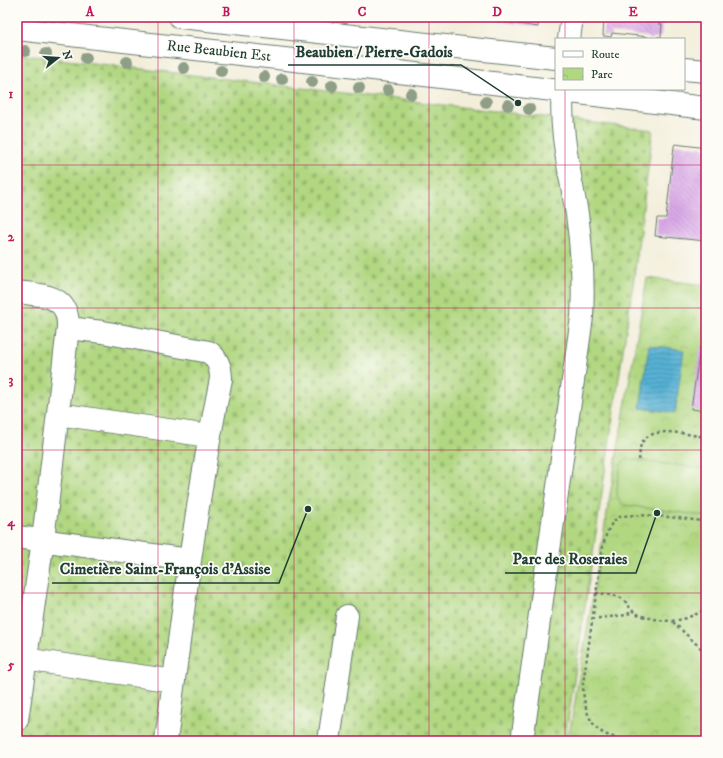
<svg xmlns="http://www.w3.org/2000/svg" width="723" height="758" font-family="'IM FELL DW Pica',serif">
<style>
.cemetery{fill:url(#cemetery-stones);stroke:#688a5a}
.park{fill:url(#park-crowns);stroke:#688a5a}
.garden{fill:#b1d781;stroke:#688a5a}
.water{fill:url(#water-rules);stroke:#3a7784}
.building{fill:url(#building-back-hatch)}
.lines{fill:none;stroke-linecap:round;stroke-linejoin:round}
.minor-casing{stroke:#697b6e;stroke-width:24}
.path{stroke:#697b6e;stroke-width:2.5;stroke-dasharray:3 3;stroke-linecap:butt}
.minor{stroke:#fff;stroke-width:22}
.tree{fill:#8e9e87}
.grid{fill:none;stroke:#c2185b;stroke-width:1;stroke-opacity:0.55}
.labels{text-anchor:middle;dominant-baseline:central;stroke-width:3.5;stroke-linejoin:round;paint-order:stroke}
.street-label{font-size:15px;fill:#1f3d34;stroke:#fdfcf7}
.leader{fill:none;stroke:#1f3d34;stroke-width:1.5}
.callout-dot{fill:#1f3d34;stroke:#fdfcf7;stroke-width:1.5}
.callout-label{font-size:16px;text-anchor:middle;font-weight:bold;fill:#1f3d34;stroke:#fdfcf7;stroke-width:3.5;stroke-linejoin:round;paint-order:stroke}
.neatline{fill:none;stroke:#c2185b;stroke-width:1.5}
.grid-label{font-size:13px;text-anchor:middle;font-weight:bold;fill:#c2185b}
</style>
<defs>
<pattern id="cemetery-stones" width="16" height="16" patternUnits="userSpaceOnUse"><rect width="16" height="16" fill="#b1d781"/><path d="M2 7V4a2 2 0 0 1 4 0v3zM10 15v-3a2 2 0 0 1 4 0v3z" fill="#98b970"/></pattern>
<pattern id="park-crowns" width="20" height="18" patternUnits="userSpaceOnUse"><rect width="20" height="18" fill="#b1d781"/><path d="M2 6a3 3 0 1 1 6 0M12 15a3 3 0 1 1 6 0" fill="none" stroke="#98b970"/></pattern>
<pattern id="water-rules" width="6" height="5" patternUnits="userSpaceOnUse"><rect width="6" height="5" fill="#56b1d4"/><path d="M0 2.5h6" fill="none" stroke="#4791ad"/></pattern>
<pattern id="building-back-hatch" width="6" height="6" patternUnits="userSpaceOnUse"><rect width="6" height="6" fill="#daa9e8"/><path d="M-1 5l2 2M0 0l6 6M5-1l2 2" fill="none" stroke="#b08bbd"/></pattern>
</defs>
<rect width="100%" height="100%" fill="#fdfcf7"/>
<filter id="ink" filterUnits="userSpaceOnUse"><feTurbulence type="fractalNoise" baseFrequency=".025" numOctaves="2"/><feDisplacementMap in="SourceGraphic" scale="8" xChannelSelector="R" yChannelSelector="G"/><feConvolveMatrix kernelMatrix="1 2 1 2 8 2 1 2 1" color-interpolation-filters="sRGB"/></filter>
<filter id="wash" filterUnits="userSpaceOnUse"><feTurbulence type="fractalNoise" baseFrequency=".012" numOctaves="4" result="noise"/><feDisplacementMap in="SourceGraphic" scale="16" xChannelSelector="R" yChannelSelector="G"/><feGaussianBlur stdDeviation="0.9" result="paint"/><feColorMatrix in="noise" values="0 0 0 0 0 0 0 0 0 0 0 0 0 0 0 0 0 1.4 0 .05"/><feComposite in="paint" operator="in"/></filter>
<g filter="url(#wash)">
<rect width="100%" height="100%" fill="#f3eeda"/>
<path class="cemetery" d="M17,54L653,130L634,277L565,741H17Z"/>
<path class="park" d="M647,278L706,285V741H568Z"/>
<path class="garden" d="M627,459L706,469V516L624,505C611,498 620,476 621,464Z"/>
<path class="water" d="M649,345L684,350L675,413L640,408Z"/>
<g id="blocks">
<path class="building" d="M469,17H539L538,27Z
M604,17H659V24H662L661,37H657V39H648V37L612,33L611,37L603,36Z
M17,74L20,80L22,87L20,102L17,109Z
M675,144L706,148V241L655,236L657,218H666L674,146Z
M700,348L706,349V411L691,409Z"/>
</g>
</g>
<g filter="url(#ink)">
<use href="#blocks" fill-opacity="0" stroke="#697b6e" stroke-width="1"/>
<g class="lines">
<defs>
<path id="minor" d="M180,17L556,58
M17,29L356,67L706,108
M569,39L572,17
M684,69L706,71
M17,292C35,295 62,293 67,316C68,319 68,324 68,328L43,540L17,720
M68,328L103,332L209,352C218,359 221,367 221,379C196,499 182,620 166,741
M58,414L209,436
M17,537L190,560
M17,658L174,681
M329,741L347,616
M522,741L582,317C584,281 582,250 577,214C570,172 559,131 563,89"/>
</defs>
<use href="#minor" class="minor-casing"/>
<path class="path" d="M639,460C640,454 639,446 643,441C654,425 689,435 706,437
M596,593C604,594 614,595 621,598C627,601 628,607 633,611C637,615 645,617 650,618C674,624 685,620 706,609
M592,619L626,615L633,611
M673,622L706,653
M638,741C628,740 617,739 607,735C588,727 583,703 583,684L603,546C606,535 609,522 620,517C632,512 692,519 706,522"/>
<use href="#minor" class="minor"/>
</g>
<g class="tree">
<circle cx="25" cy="51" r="6"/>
<circle cx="46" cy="54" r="6"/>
<circle cx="86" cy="58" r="6"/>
<circle cx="127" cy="62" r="6"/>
<circle cx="184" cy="68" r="6"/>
<circle cx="221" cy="71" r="6"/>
<circle cx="264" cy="77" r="6"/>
<circle cx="282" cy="79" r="6"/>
<circle cx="312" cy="82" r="6"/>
<circle cx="332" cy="86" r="6"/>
<circle cx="359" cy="88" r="6"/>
<circle cx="388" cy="90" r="6"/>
<circle cx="411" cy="94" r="6"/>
<circle cx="486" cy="102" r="6"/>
<circle cx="508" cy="105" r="6"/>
<circle cx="529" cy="109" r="6"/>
</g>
</g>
<path class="grid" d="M158,17V741M294,17V741M429,17V741M565,17V39M565,89V741M17,165H706M17,308H706M17,450H706M17,593H706"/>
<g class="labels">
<g class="street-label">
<text transform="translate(219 51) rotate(6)">Rue Beaubien Est</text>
</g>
</g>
<path class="leader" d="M518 103L461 65H288M657 513L636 573H505M308 509L279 583H52"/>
<g class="callout-dot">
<circle cx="518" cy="103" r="4"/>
<circle cx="657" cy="513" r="4"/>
<circle cx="308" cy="509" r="4"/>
</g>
<g class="callout-label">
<text x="374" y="57">Beaubien / Pierre-Gadois</text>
<text x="570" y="564">Parc des Roseraies</text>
<text x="165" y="574">Cimetière Saint-François d'Assise</text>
</g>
<rect width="723" height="758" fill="none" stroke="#fdfcf7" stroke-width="44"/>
<rect x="555" y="38" width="130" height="52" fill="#fdfcf7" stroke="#a4b0a9"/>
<rect x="563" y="51" width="20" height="6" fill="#ffffff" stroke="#a4b0a9"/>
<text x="591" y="58" font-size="12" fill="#1f3d34">Route</text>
<rect x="563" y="68" width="20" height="12" fill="url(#park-crowns)" stroke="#a4b0a9"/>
<text x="591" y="78" font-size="12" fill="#1f3d34">Parc</text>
<g transform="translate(58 58) rotate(73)" stroke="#fdfcf7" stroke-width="3" paint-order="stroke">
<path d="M0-3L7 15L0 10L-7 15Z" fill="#1f3d34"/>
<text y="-6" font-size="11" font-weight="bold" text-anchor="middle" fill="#1f3d34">N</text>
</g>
<rect x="22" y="22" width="679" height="714" class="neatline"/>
<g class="grid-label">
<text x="90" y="16">A</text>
<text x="226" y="16">B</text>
<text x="362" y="16">C</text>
<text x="497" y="16">D</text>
<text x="633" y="16">E</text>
<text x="11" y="98">1</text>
<text x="11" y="241">2</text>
<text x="11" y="384">3</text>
<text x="11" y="526">4</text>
<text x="11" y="669">5</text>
</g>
</svg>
